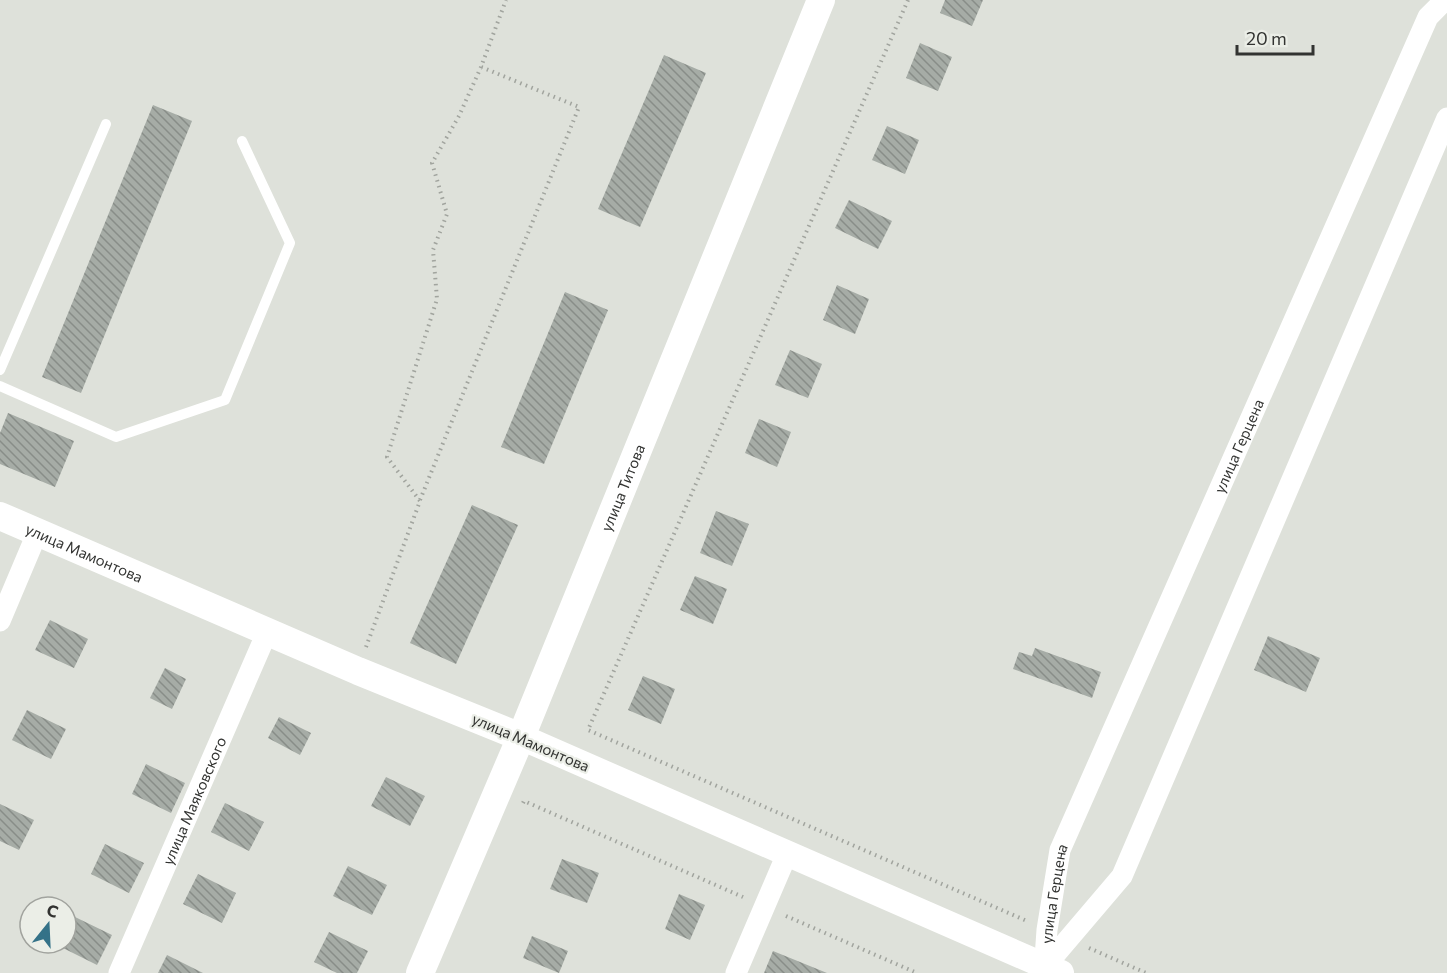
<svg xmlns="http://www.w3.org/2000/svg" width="1447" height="973" font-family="Commissioner,sans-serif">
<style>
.building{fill:url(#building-back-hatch)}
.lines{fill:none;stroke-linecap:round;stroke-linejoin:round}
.path{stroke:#a1a49e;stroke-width:4;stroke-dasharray:1.5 4.5;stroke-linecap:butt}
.service{stroke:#fff;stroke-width:10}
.minor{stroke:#fff;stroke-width:21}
.tertiary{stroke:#fff;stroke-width:26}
.secondary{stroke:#fff;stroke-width:28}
.labels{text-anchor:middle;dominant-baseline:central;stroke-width:4.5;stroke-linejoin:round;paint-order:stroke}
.street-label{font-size:15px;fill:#323331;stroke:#ebeee7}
</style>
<defs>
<pattern id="building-back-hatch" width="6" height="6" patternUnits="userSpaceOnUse" patternTransform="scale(1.5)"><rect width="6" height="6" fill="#a6aca6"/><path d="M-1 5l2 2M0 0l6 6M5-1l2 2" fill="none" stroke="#888d88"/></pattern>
</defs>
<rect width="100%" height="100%" fill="#dee1da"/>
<path class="building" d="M945,0H983L972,26L940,13Z
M920,43L952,57L938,91L906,78Z
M664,55L706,73L640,227L598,209Z
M153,105L192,121L81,393L42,377Z
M887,126L919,140L905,174L872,160Z
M849,200L892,221L878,249L835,228Z
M837,285L869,299L855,334L823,320Z
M565,292L608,310L544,464L501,447Z
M790,350L822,364L808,398L775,385Z
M8,413L74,441L55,487L0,464V433Z
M759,419L791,432L777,467L745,453Z
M472,505L518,525L456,664L410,643Z
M716,511L749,524L732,566L700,553Z
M695,576L727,589L713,624L680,610Z
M50,620L88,639L74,668L35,650Z
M1268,636L1320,658L1306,692L1254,670Z
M1035,648L1101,672L1092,698L1013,669L1019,652L1032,656Z
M165,668L186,679L172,709L150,698Z
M643,676L675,689L661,724L628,710Z
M27,710L66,729L51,759L12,740Z
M279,717L311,733L300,755L268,738Z
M146,764L185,783L171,813L132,794Z
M386,777L425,796L410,826L371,806Z
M225,803L264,822L249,851L211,832Z
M0,804L34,820L19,850L0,841Z
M105,844L144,863L129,893L91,874Z
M562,859L599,873L587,903L550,889Z
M348,866L387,885L372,915L333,896Z
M198,874L236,893L222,923L183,904Z
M679,894L705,905L690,940L665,929Z
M73,916L112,935L97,965L59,946L60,943H66V930Z
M329,932L368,951L357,973H337L314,962Z
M532,936L568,951L559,973L523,958Z
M773,951L827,973H764Z
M167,955L203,973H158Z"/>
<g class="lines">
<path class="path" d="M908,0L588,730L1027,921
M420,500L579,107L481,67
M366,647L420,501L387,457L437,299L433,250L447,214L432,163L459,116L481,67L506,0
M523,803L524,801L743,897
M786,916L917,973
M1089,948L1146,973"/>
<path class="service" d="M0,370L106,124
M0,386L116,437L225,400L290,243L242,141"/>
<g class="minor">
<path d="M0,621L38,531"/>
<path d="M1042,970L1122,876L1447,118"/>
<path id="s1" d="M119,973L268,630"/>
<path d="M736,973L787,854"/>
<path id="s2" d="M1044,973L1047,930L1060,850L1428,17L1445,0"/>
</g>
<path class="tertiary" d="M521,737L1061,973"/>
<g class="secondary">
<path id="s3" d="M0,516L358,671L521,737"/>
<path id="s4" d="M420,973L521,737L821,0"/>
</g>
</g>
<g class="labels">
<g class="street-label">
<text stroke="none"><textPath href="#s2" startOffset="566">улица Герцена</textPath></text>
<text stroke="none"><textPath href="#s4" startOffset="526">улица Титова</textPath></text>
<text stroke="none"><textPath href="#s3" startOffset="92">улица Мамонтова</textPath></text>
<text transform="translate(531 742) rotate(23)">улица Мамонтова</text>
<text stroke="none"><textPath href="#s1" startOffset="188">улица Маяковского</textPath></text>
<text stroke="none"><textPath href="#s2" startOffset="80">улица Герцена</textPath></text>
</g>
</g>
<g transform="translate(48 925) rotate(18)"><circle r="28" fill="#ebeee7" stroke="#a1a39e" stroke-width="1.5"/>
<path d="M0-4.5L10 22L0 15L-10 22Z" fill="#347288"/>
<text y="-9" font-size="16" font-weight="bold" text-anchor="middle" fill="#323331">С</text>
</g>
<path d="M1237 45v9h76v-9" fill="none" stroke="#323331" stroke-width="3"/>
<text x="1246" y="45" font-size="18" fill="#323331" stroke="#ebeee7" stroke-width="4.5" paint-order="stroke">20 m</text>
</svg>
